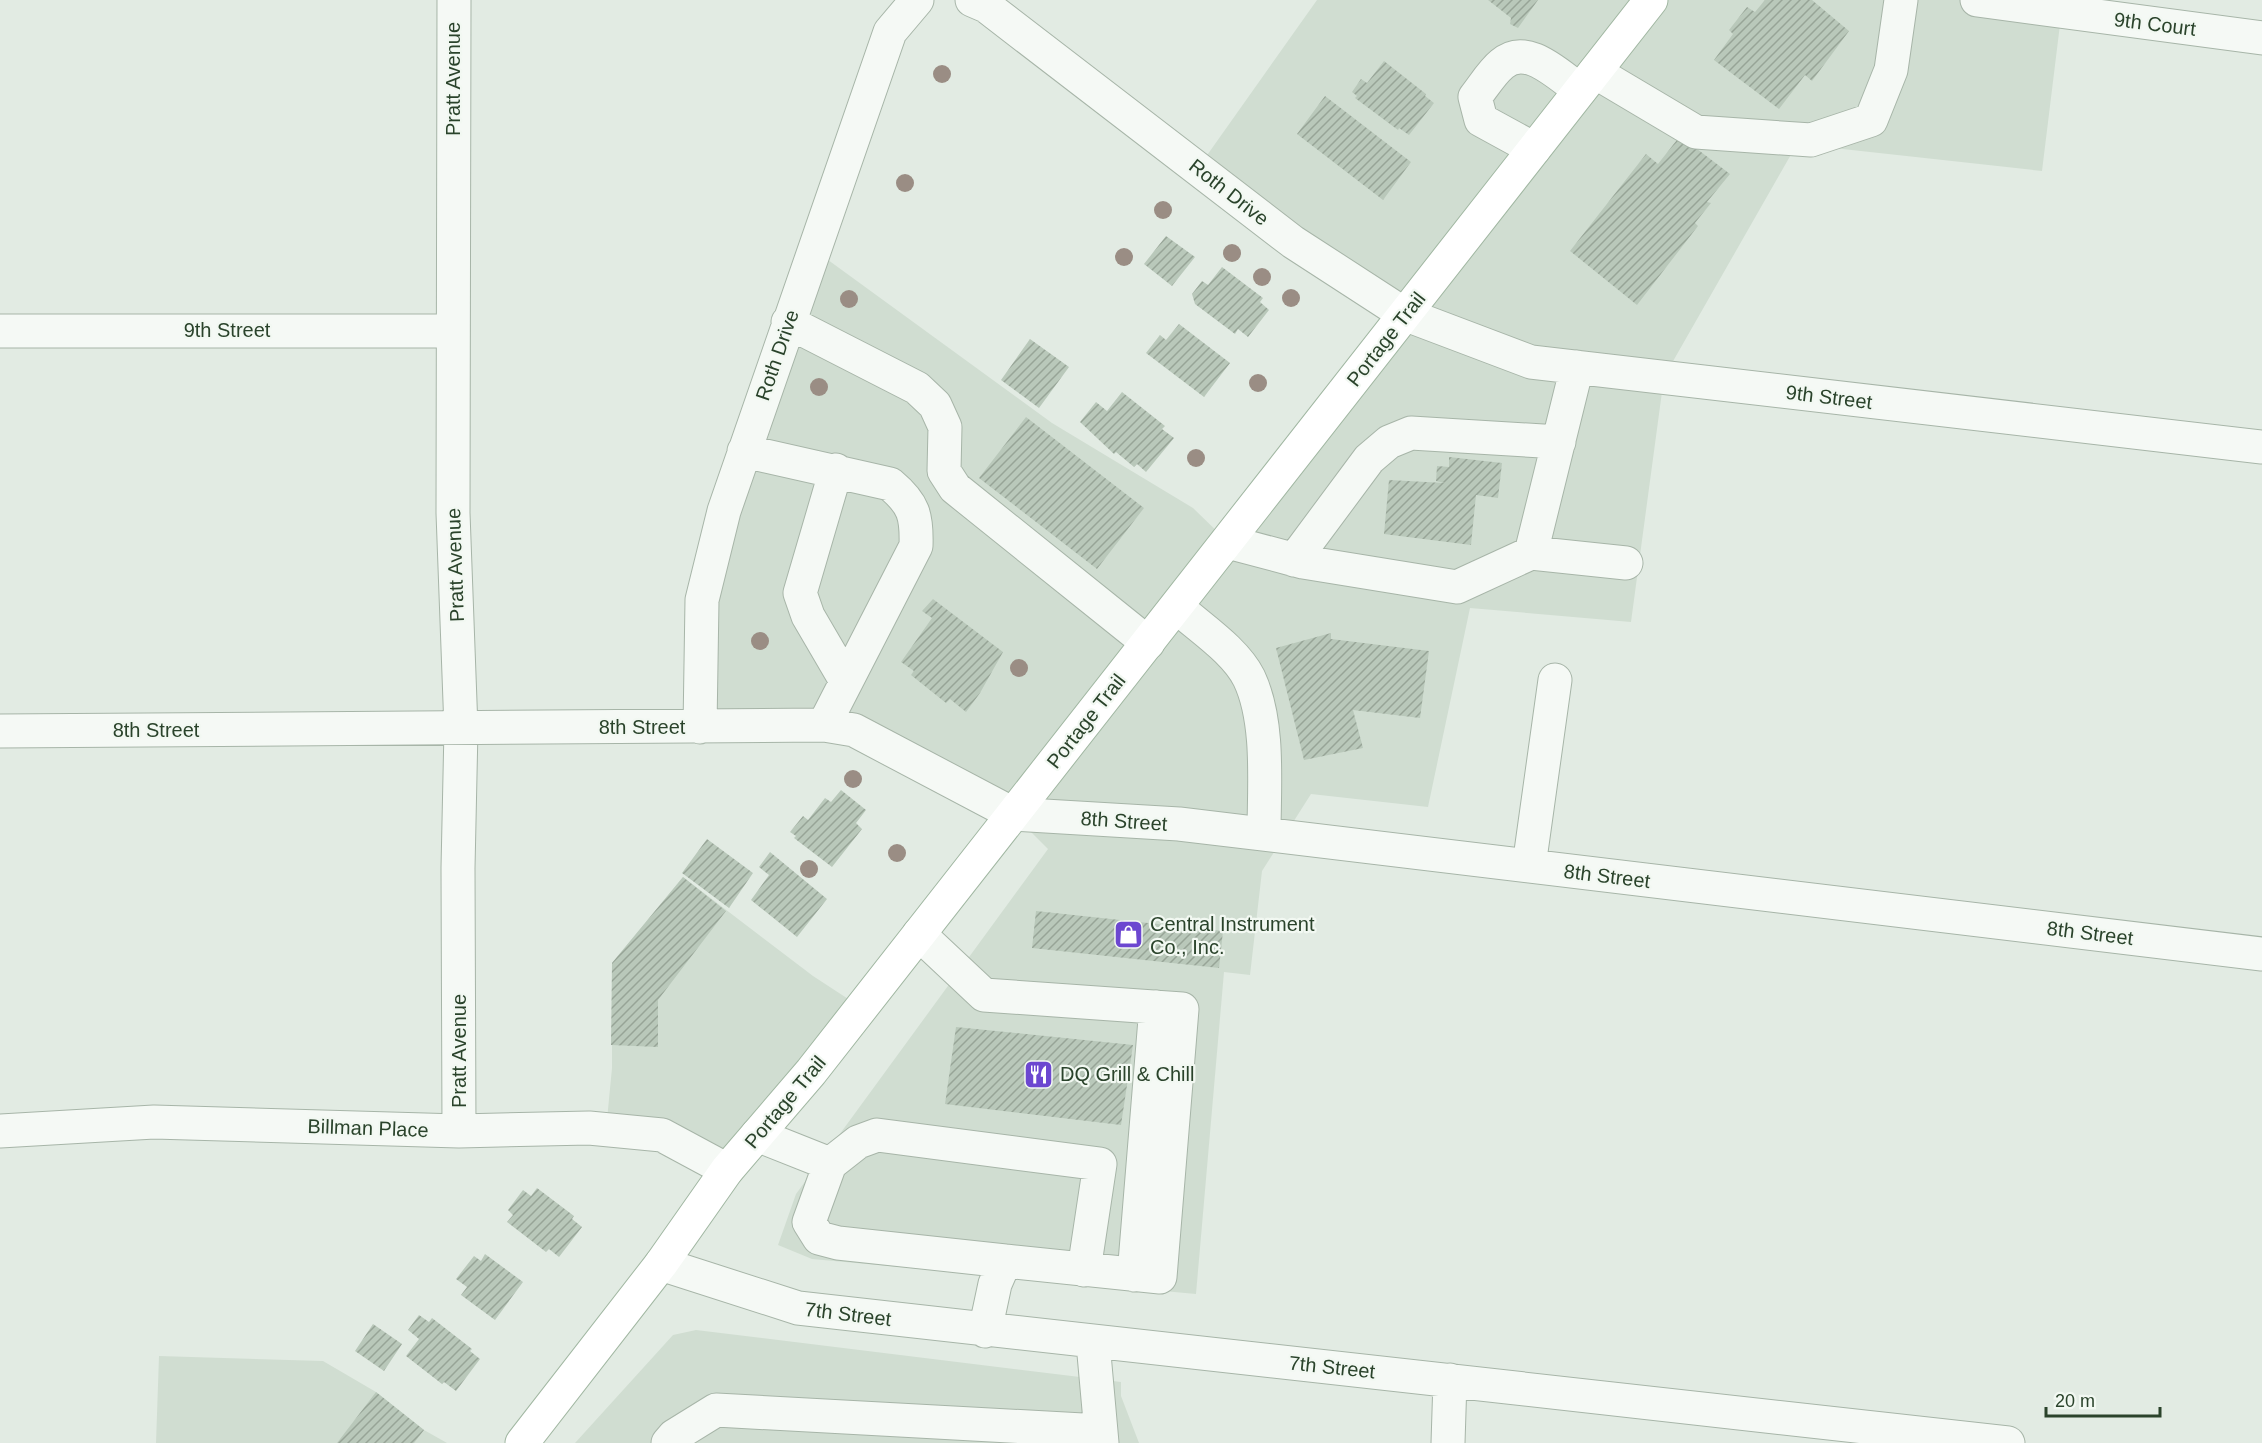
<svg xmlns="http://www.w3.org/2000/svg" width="2262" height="1443" font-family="Arial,sans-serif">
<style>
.built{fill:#d0ddd1}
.building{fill:url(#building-hatch)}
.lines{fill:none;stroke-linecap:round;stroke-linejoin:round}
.minor-casing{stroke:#a7b5a8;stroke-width:35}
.major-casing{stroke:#a1b7a2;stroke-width:35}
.minor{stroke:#f5f9f5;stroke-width:33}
.major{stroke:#fff;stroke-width:33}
.tree{fill:#9a8d84}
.labels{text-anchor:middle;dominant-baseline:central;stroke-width:4.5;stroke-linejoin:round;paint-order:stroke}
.street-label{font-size:20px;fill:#2a432b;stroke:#f2f8f2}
.poi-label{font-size:20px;fill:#2a432b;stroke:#f2f8f2;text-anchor:start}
</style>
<defs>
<pattern id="building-hatch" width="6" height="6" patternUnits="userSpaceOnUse" patternTransform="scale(1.5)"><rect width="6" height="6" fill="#b9c8ba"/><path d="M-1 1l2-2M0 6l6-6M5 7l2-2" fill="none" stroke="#97a497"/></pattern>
</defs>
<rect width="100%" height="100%" fill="#e2ebe3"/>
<path class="built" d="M1317,0H2063L2042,171L1797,144L1664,377L1631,622L1470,608L1428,807L1311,794L1262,871L1250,975L1224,972L1196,1294L812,1259L778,1245L796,1194L1048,849L1013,814L854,730L700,727L702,600L813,249L1052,423L1193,508L1228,542L1404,315L1198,168Z
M683,877L813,976L862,1008L727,1170L606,1130L612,1068V963Z
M696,1330L1121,1382V1396L1139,1443H575L673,1335Z
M159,1356L323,1361L376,1392L424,1430L447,1443H156Z"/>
<path class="building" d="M1488,0H1538L1518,28L1510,24L1511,18Z
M1765,0H1812L1849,31L1812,81L1805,75L1779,109L1714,60L1733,34L1729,30L1747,7L1755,12Z
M1384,61L1426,94L1425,96L1434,103L1409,135L1399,128L1398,130L1355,98L1357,96L1352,92L1361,79L1367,83Z
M1325,96L1411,162L1383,200L1297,134Z
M1680,136L1730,174L1707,202L1711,203L1695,223L1698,226L1637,305L1570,251L1646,154L1658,164Z
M1166,236L1195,257L1172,286L1144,264Z
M1222,267L1263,298L1260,302L1269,310L1248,337L1238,329L1235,334L1195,304L1192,294L1202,281L1208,285Z
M1179,324L1230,363L1204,397L1146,353L1160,335L1166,340Z
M1030,339L1069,367L1039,408L1001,380Z
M1122,392L1165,426L1162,429L1174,438L1146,472L1137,464L1134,467L1116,452L1114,454L1080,422L1096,402L1107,411Z
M1026,417L1144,508L1097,569L979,478Z
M1449,457L1502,463L1498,498L1476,495L1471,545L1384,534L1389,480L1445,483L1436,481L1437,466L1449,467Z
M933,599L1003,652L980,693L966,712L950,699L946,703L911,675L914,671L901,662L932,618L922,611Z
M1331,633V639L1429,651L1420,718L1353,710L1363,748L1304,760L1276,648Z
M841,790L866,810L856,823L862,829L832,867L794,838L796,836L790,832L803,816L808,820L825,798L831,802Z
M707,839L753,873L729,908L682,873Z
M770,852L827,899L797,937L751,900L769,875L759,867Z
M683,877L726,911L658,1000V1047L611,1045L612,963Z
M1036,911L1223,931L1219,968L1032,948Z
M956,1027L1133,1045L1121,1125L945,1104Z
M537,1188L574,1216L572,1219L582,1227L559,1257L549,1249L546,1252L507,1222L513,1215L508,1210L523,1190L531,1196Z
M485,1254L523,1282L495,1320L461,1295L467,1287L456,1279L474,1256L481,1261Z
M419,1315L429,1322L432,1318L472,1349L470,1351L480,1359L456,1391L444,1382L442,1384L406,1356L419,1339L408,1330Z
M373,1324L402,1344L384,1371L355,1351Z
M376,1392L424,1430L414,1443H337Z"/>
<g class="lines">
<defs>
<path id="minor" d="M454,0L453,513L461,729L458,868L459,1131
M972,0L986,6L1293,242L1404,314L1531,362L2262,447
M1977,0L2262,38
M1595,72L1696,132L1811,140L1871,120L1891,70L1901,0
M1534,149L1481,120L1475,97C1483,87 1492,72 1502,64C1527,42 1559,76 1580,90
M788,322L917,388L935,405L945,427L944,471L955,488L1148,643
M0,331H453
M744,451L890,484C914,504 917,516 916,546L824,725
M836,470L800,593L808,616L846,681
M1228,542L1303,562L1457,587L1531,553L1626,563
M1531,553L1577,367
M1294,560L1369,459L1389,442L1411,433L1559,442
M1177,607C1200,628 1235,650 1249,678C1270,722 1264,787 1264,834
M700,727L702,600L724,511L890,32L917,0
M0,731L824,725L854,730L1013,814L1179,824L2262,954
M1529,866L1555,680
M919,934L984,995L1182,1009L1160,1277L1005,1261L995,1284L985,1331
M0,1131L154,1122L459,1131L589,1128L662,1135L727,1170
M757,1135L830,1164L809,1222L819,1238L838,1243L1005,1261
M830,1164L858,1142L877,1135L1100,1164L1084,1270
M661,1264L798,1308L2008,1443
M1134,1275L1156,1007
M1093,1343L1102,1443
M668,1443L674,1436L716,1410L1101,1431
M1448,1443L1450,1380"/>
<path id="major" d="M522,1443L661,1264L727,1170L811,1072L1651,0"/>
</defs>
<use href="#minor" class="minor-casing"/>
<use href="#major" class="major-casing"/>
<use href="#minor" class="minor"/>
<use href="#major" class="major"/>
</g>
<g class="tree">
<circle cx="942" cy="74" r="9"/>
<circle cx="905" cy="183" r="9"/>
<circle cx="1163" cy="210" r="9"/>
<circle cx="1232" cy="253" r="9"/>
<circle cx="1124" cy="257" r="9"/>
<circle cx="1262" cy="277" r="9"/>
<circle cx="1291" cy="298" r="9"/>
<circle cx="849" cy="299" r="9"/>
<circle cx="1258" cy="383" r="9"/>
<circle cx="819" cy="387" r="9"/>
<circle cx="1196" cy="458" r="9"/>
<circle cx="760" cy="641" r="9"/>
<circle cx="1019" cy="668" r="9"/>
<circle cx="853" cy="779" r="9"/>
<circle cx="897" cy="853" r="9"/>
<circle cx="809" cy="869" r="9"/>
</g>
<defs>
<symbol id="shop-square" viewBox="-11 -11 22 22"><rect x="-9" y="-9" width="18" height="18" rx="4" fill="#6c47d0" stroke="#f2f8f2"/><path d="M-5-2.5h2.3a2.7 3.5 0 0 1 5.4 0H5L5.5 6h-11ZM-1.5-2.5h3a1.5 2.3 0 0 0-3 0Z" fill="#fff"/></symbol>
<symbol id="restaurant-square" viewBox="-11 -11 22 22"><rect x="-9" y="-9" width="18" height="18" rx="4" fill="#6c47d0" stroke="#f2f8f2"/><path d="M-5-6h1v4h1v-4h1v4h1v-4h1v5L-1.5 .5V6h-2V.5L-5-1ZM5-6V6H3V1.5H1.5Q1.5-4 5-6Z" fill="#fff"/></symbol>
</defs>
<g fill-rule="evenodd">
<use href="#shop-square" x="1112" y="918" width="33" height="33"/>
<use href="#restaurant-square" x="1022" y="1058" width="33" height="33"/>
</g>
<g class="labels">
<g class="street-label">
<text transform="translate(2155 24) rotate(7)">9th Court</text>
<text transform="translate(453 79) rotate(-90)">Pratt Avenue</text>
<text transform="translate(1229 192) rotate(38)">Roth Drive</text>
<text x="227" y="330">9th Street</text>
<text transform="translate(1386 339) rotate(-52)">Portage Trail</text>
<text transform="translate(777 355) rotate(-71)">Roth Drive</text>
<text transform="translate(1829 397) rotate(7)">9th Street</text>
<text transform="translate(455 565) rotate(-92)">Pratt Avenue</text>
<text transform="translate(1086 721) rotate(-52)">Portage Trail</text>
<text x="642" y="727">8th Street</text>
<text x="156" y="730">8th Street</text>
<text transform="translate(1124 821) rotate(4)">8th Street</text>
<text transform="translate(1607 876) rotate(7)">8th Street</text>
<text transform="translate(2090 933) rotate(7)">8th Street</text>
<text transform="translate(459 1051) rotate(-90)">Pratt Avenue</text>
<text transform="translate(785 1102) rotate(-50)">Portage Trail</text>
<text transform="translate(368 1128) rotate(2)">Billman Place</text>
<text transform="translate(848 1314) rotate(7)">7th Street</text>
<text transform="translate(1332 1367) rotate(6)">7th Street</text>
</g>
<g class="poi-label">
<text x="1150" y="924">Central Instrument<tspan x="1150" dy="23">Co., Inc.</tspan></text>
<text x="1060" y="1074">DQ Grill &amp; Chill</text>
</g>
</g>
<path d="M2046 1407v9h114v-9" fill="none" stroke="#2a432b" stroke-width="3"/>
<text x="2055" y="1407" font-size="18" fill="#2a432b" stroke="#f2f8f2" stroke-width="4.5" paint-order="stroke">20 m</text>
</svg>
